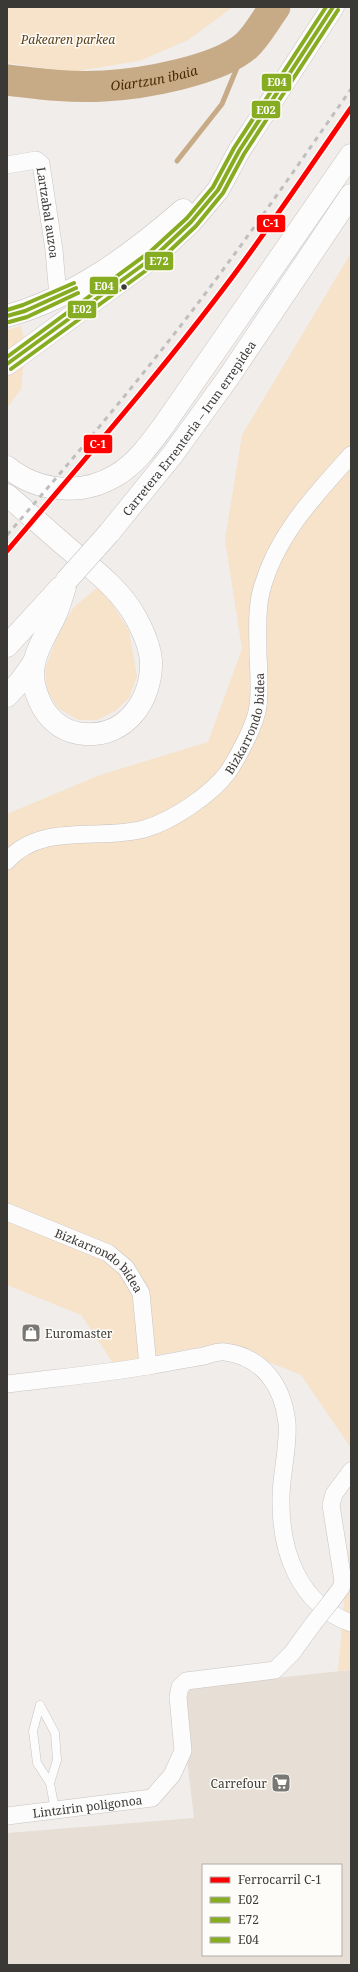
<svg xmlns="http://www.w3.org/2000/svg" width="358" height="1972" font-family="'Noto Serif',serif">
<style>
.built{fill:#e7dfd6;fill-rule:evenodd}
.green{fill:#f7e2ca}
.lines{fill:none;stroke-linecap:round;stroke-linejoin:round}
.stream{stroke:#c7aa86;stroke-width:5}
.river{stroke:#c7aa86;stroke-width:31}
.service-casing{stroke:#c7c4c2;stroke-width:9}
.minor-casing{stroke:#c7c4c2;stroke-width:18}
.secondary-casing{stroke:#c7c4c2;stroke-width:23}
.primary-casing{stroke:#c7c4c2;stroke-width:23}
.service{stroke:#fdfcfc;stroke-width:8}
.minor{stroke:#fdfcfc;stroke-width:17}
.secondary{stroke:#fdfcfc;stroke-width:22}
.primary{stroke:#fdfcfc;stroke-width:22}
.rail{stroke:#c0bfbf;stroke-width:3;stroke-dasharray:5 5;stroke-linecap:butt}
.minor-bridge-casing{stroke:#c7c4c2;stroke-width:18;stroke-linecap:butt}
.primary-bridge-casing{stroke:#c7c4c2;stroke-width:23;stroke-linecap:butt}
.minor-bridge{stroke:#fdfcfc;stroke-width:17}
.primary-bridge{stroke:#fdfcfc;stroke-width:22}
.bus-1-casing{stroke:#fefcf8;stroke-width:7}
.bus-2-casing{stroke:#fefcf8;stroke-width:7}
.bus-3-casing{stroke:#fefcf8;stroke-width:7}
.bus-1{stroke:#86ac22;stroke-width:4}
.bus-2{stroke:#86ac22;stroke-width:4}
.bus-3{stroke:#86ac22;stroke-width:4}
.rail-1-casing{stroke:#fefcf8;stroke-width:8}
.rail-1{stroke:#f00;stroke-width:5}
.bus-dot{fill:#3b3936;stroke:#fefcf8;stroke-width:1.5}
.labels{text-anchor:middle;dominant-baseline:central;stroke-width:3;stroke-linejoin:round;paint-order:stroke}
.park-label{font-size:12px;font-style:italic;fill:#5d4019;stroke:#fefcf8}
.street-label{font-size:12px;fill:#3b3936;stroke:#fefcf8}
.poi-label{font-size:12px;fill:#3b3936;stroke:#fefcf8;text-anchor:start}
.water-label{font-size:13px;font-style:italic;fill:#472b00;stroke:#fefcf8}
.line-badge{stroke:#fefcf8;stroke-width:1.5}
.badge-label{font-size:11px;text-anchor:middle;font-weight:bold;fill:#fff}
</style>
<rect width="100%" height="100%" fill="#f0edea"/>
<path class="built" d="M351,1670V1965H7V1833L194,1818L180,1702L192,1687ZM203,1865H341V1955H203Z"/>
<path class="green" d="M7,7H233L188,40L139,61L71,72L7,63Z
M351,253V1448L301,1375L222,1343L113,1363L81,1315L7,1285V814L100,775L208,742L242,649L225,540L242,435Z
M21,326L24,340L7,353V330Z
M24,360L21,389L7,408V376Z
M98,587L113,605L129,631L137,676L129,698L115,711L97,720H78L58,708L47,691L45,669L57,636L74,607Z
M351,1527V1670L338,1671Z"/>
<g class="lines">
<path class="stream" d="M177,161L222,104L246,46"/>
<path class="river" id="s1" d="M7,80C39,84 72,88 104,86C142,84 217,71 246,46C257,36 266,19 275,7"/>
<defs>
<path id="service" d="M40,1705L33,1731L37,1763L50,1783L55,1810
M40,1705L55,1733L57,1760L50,1783"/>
<g id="minor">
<path id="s2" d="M7,165L36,160L41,164L54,250L58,297"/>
<path id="s3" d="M7,861C41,822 99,841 144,829C172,821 211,795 228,772C238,757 256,724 258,706C260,690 259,672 258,655C258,634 256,612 261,592C275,537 314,496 351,455"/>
<path id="s4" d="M7,1212L108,1253L126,1268L141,1293L148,1366"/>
<path d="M7,1384C54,1378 101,1374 148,1366C167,1363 185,1359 204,1356C211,1354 219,1351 225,1352C263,1357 283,1386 287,1423C289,1445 281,1474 281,1498C280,1550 298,1604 351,1623"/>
<path d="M332,1600L341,1588L343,1581L331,1505L334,1494L351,1471"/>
<path id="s5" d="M7,1816L152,1798L172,1775L183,1751L178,1697L180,1687L186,1681L275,1670L292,1653L313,1624"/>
</g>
<path id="secondary" d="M7,316C75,297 131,255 183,210
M7,364L155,256L191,222L218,190L239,151L333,7"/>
<g id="primary">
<path d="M7,467C38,492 81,496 115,476C136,464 150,444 164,425L351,155"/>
<path d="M7,495C28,513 48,531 69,549C93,569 121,590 136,618C143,631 150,646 151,661C152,699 127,737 85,734C67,733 53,724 43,708C38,699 34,688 33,677C32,651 49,632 58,609C61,600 64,590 67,580"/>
<path id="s6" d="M109,533L173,454L228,378L351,195"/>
<path d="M7,646L60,588"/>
<path d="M7,696L20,682L34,662"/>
</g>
</defs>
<use href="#service" class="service-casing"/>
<use href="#minor" class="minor-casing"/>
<use href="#secondary" class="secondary-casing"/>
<use href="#primary" class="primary-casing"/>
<use href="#service" class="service"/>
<use href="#minor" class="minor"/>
<use href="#secondary" class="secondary"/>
<use href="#primary" class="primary"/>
<path class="rail" d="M7,535C67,466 126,396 182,324C241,248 296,168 351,89"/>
<defs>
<path id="minor-bridge" d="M313,1624L332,1600"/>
<path id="primary-bridge" d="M67,580L109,533"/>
</defs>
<use href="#minor-bridge" class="minor-bridge-casing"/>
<use href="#primary-bridge" class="primary-bridge-casing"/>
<use href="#minor-bridge" class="minor-bridge"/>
<use href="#primary-bridge" class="primary-bridge"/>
<defs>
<path id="bus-1" d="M7,316L25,311L76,288
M7,364L155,256L191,222L218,190L239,151L333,7"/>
<path id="bus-2" d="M9,322L27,317L78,293
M11,369L159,261L196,226L223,193L244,154L338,10"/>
<path id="bus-3" d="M7,310L23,305L74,283
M7,357L151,251L187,218L213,187L234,148L326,7"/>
</defs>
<use href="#bus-1" class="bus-1-casing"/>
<use href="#bus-2" class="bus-2-casing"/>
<use href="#bus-3" class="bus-3-casing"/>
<use href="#bus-1" class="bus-1"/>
<use href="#bus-2" class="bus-2"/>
<use href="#bus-3" class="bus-3"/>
<defs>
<path id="rail-1" d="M7,551C84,460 162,371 233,276C274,221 312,164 351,108"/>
</defs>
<use href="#rail-1" class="rail-1-casing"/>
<use href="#rail-1" class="rail-1"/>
</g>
<defs>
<symbol id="shop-square" viewBox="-11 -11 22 22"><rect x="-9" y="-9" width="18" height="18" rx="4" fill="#7a7875" stroke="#fefcf8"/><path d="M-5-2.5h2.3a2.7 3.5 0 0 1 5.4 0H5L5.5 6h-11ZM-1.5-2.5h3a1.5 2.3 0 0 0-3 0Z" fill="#fff"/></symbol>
<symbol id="supermarket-square" viewBox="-11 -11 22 22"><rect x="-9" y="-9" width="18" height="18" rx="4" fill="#7a7875" stroke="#fefcf8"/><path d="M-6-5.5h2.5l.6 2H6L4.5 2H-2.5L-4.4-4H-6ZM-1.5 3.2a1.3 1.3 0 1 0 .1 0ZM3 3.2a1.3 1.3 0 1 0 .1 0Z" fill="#fff"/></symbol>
</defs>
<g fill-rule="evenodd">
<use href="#shop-square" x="20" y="1322" width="22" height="22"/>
<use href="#supermarket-square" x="270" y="1772" width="22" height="22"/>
</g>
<circle class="bus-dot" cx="124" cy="287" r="3.5"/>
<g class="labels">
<g class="park-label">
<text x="68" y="39">Pakearen parkea</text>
</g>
<g class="street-label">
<text stroke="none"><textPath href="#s2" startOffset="85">Lartzabal auzoa</textPath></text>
<text stroke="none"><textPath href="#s6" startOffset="132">Carretera Errenteria – Irun errepidea</textPath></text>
<text stroke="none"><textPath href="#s3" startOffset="300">Bizkarrondo bidea</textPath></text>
<text stroke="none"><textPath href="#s4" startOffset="106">Bizkarrondo bidea</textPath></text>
<text stroke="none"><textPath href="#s5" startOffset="81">Lintzirin poligonoa</textPath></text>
</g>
<g class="poi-label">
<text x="45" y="1333">Euromaster</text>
<text x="267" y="1783" text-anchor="end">Carrefour</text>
</g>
<g class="water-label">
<text stroke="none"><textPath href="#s1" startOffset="148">Oiartzun ibaia</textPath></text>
</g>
</g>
<g class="line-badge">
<rect x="261" y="73" width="31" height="19" rx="4" fill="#86ac22"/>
<rect x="251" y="100" width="30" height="19" rx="4" fill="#86ac22"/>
<rect x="256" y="214" width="30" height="19" rx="4" fill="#f00"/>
<rect x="144" y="251" width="30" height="20" rx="4" fill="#86ac22"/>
<rect x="89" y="276" width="30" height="19" rx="4" fill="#86ac22"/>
<rect x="67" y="300" width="30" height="19" rx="4" fill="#86ac22"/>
<rect x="83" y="434" width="30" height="20" rx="4" fill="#f00"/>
</g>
<g class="badge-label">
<text x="277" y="86">E04</text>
<text x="266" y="114">E02</text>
<text x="271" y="227">C-1</text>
<text x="159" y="265">E72</text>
<text x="104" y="290">E04</text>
<text x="82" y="313">E02</text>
<text x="98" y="448">C-1</text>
</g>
<rect width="358" height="1972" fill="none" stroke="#3b3936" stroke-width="16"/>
<rect x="202" y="1864" width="140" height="92" fill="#fefcf8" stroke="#b0aeaa"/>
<rect x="210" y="1877" width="20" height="6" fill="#ff0000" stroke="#b0aeaa"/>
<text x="238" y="1884" font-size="12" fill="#3b3936">Ferrocarril C-1</text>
<rect x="210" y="1897" width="20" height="6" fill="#86ac22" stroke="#b0aeaa"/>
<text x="238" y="1904" font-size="12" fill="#3b3936">E02</text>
<rect x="210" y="1917" width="20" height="6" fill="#86ac22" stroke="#b0aeaa"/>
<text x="238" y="1924" font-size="12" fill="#3b3936">E72</text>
<rect x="210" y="1937" width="20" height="6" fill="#86ac22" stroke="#b0aeaa"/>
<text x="238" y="1944" font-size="12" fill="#3b3936">E04</text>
</svg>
